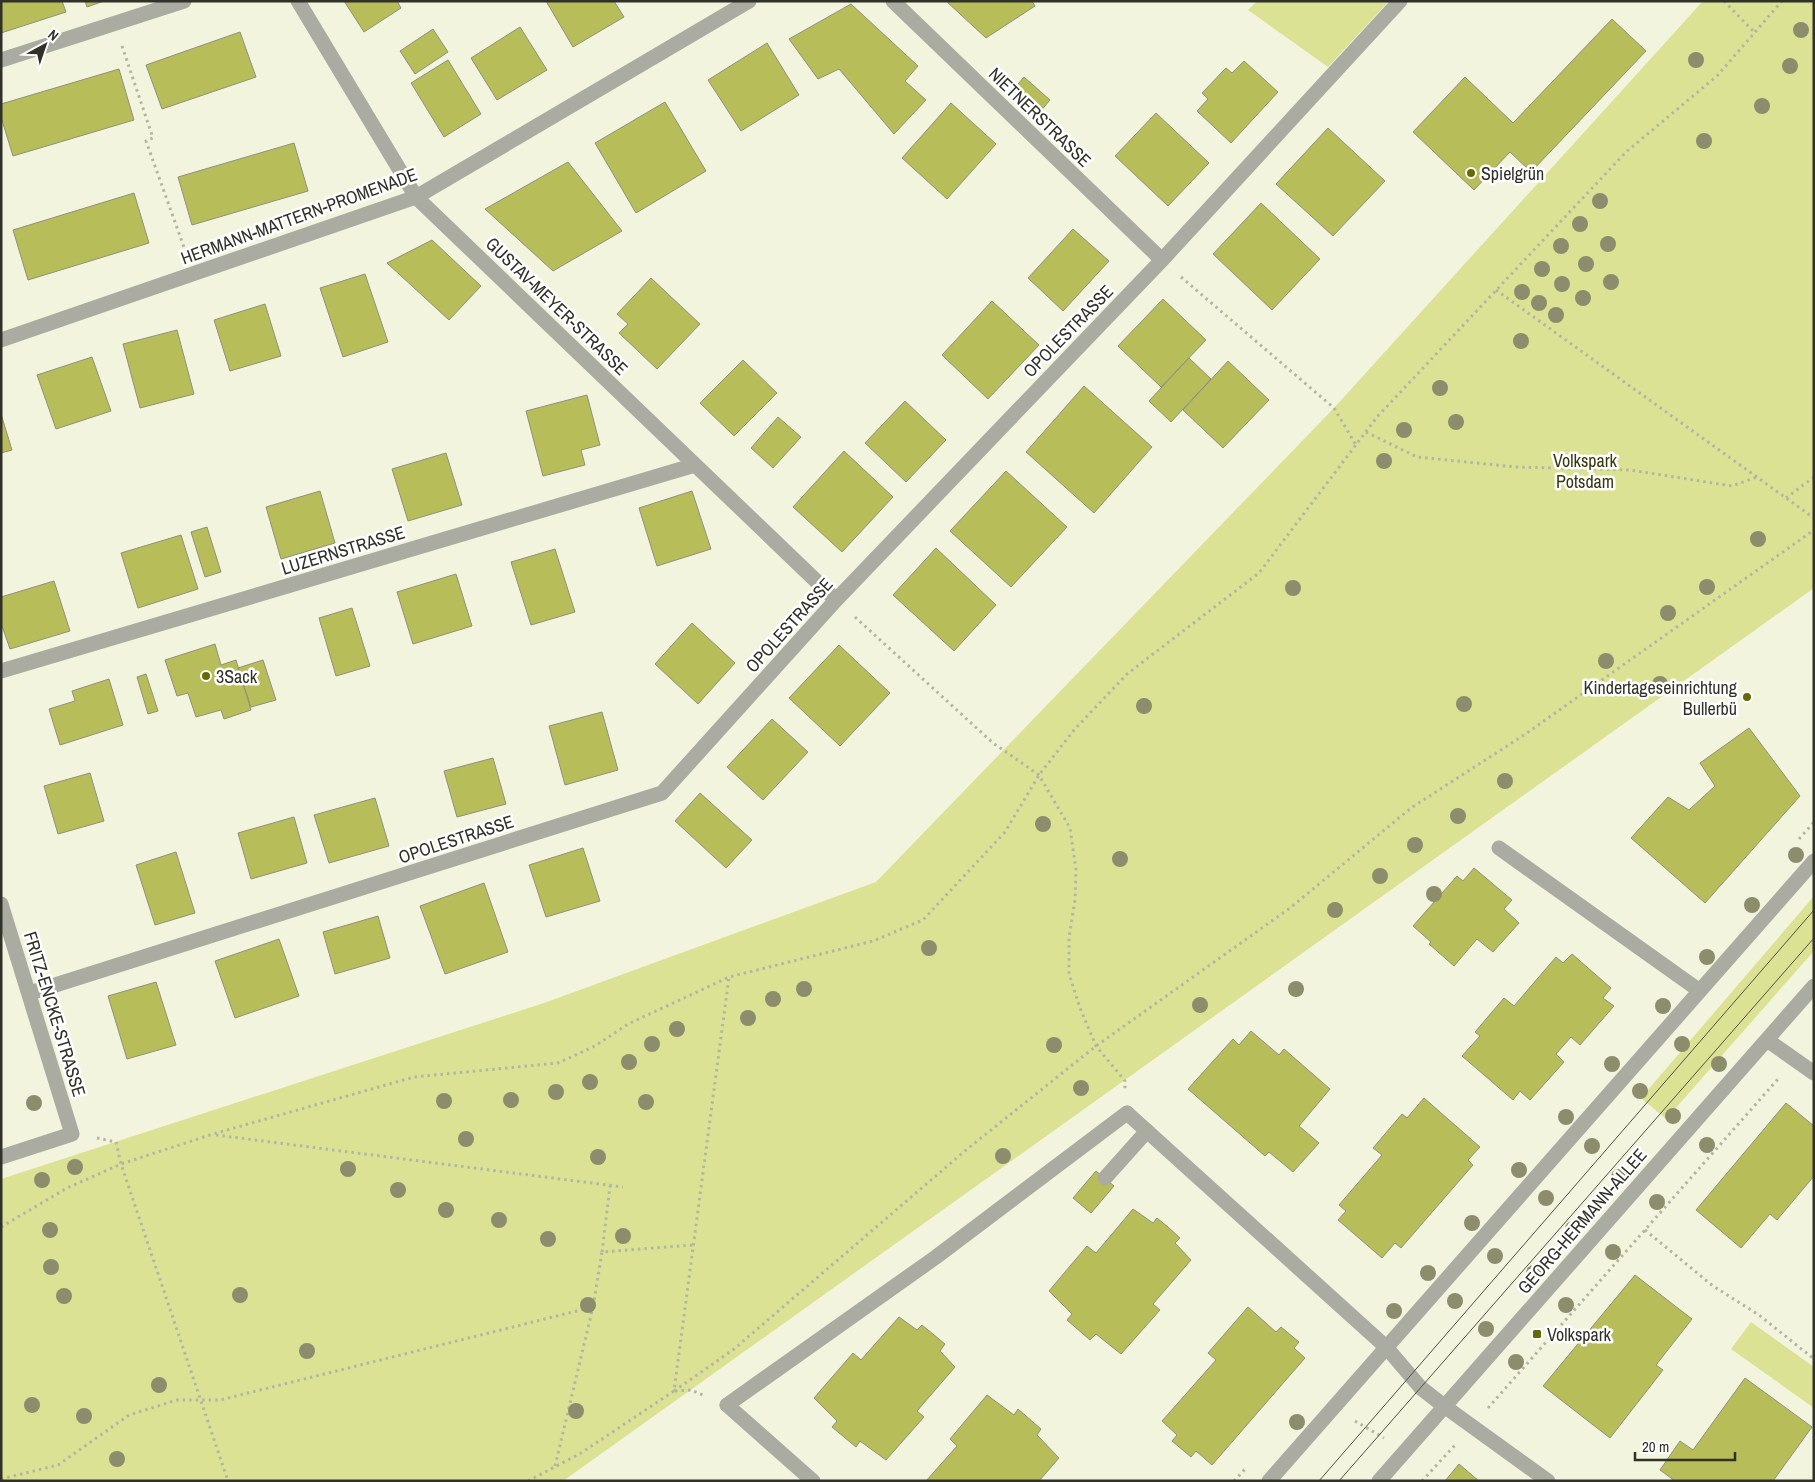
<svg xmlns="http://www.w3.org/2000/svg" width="1815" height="1482" font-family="'Archivo Narrow',sans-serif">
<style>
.green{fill:#dce294}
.building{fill:#b7bd59;stroke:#8f917d}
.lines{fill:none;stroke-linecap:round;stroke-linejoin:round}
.path{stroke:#b4b6a4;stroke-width:3;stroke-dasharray:2.5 4;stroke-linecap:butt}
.lane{stroke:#aaaca2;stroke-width:15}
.street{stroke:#aaaca2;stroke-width:15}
.tram{stroke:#515247;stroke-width:1}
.tree{fill:#8b8d6c}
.poi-dot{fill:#666908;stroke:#fff;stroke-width:2}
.labels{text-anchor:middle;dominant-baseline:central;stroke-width:5;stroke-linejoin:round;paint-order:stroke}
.street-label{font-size:18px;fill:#303128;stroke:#fff}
.poi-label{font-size:18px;fill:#303128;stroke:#fff;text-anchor:start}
.park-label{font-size:18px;fill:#37390f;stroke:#fff}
</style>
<rect width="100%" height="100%" fill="#f2f4de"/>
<path class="green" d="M1257,1H1389L1328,67L1248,10Z
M1703,1H1814V588L563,1481H1V1179L544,1003L876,882L1334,408Z
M1814,896V951L1666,1119L1641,1098Z
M1751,1322L1814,1367V1408L1731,1349Z"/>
<path class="building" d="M1,1H62L66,12L1,33Z
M85,1H104L87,7Z
M344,1H397L401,8L364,32Z
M546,1H614L624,17L573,47Z
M946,1H1032L1035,6L986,38Z
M851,4L918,66L905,81L926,100L894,134L839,69L818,79L789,39Z
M1612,19L1646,51L1531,172L1510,152L1474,190L1413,132L1465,77L1513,123Z
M520,27L547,70L497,100L471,58Z
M433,29L448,52L415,74L400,51Z
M240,32L256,77L162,109L146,65Z
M767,43L799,95L741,131L708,80Z
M448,60L481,114L444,137L411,83Z
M1244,61L1278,92L1231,143L1197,111L1208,99L1202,93L1226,68L1232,73Z
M119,69L134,120L13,156L1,117V104Z
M1024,77L1050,100L1039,113L1013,90Z
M665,102L706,171L636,213L595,143Z
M951,103L996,144L947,199L902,158Z
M1156,113L1209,163L1168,206L1115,156Z
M1328,128L1385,181L1333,236L1276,184Z
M294,143L308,191L192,225L178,177Z
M568,162L622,231L553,271L485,209Z
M134,193L149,243L28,280L13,230Z
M1261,203L1320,259L1272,310L1213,254Z
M1073,229L1109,261L1063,311L1028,278Z
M432,240L481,286L449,320L387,263Z
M365,274L388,342L343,357L320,288Z
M651,278L700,324L657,369L619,333L628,324L617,314Z
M1163,299L1206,340L1161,387L1118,346Z
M992,301L1039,345L988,399L942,355Z
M265,304L281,356L230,371L214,320Z
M177,330L194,394L140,408L123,344Z
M92,357L111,411L56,429L37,375Z
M1189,358L1211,379L1171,422L1149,401Z
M743,360L777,393L734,436L700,403Z
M1228,361L1269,400L1223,448L1183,410Z
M1084,386L1152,447L1094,513L1026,452Z
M587,395L600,445L581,450L585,465L543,476L526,411Z
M905,401L946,440L906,482L865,443Z
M1,414L12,450L1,453Z
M778,417L801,437L773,468L751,448Z
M844,451L893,497L842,552L793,507Z
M446,453L462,505L408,521L392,469Z
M1006,471L1067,527L1011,587L950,531Z
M320,491L335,543L281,559L266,507Z
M692,491L711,549L657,566L639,508Z
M207,527L221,572L205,577L191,532Z
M181,535L198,589L138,608L121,553Z
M936,548L996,605L954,651L893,595Z
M555,549L575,612L531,625L511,562Z
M456,574L472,626L413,644L397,592Z
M54,581L70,631L10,649L1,623V597Z
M352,608L370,666L336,676L319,618Z
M692,623L735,663L698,704L655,664Z
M215,644L221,665L236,660L251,710L224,719L221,710L196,717L188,693L177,696L165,660Z
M839,645L890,693L840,746L789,698Z
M263,660L276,700L251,707L238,668Z
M146,674L158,711L148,714L137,677Z
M109,679L123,725L60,745L49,709L75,701L72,691Z
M602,712L618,770L565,785L549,726Z
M772,719L808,752L763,800L727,767Z
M1749,728L1800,796L1705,903L1631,838L1668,797L1689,810L1715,786L1700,763Z
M493,758L506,804L457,817L444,771Z
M90,773L104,821L58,834L44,786Z
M700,793L752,840L726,868L675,821Z
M375,798L389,846L329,863L314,815Z
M294,817L307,863L251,879L238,833Z
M583,848L600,901L546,917L529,865Z
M176,852L195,913L155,925L136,865Z
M1474,868L1512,900L1504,909L1519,923L1493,952L1477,939L1454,966L1429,944L1431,942L1413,926L1457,876L1463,881Z
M484,883L508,952L445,974L420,906Z
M378,916L390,958L335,974L323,932Z
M279,939L299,996L235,1018L215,961Z
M1572,954L1611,988L1603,998L1614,1006L1580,1045L1571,1037L1556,1054L1564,1062L1530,1100L1520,1091L1513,1100L1462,1056L1480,1036L1475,1032L1504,998L1514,1006L1556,957L1563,963Z
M156,982L176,1045L127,1059L108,996Z
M1251,1031L1279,1055L1284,1049L1330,1089L1299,1126L1319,1143L1293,1172L1269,1152L1265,1156L1188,1089L1233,1039L1239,1045Z
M1424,1098L1480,1147L1468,1160L1473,1165L1401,1248L1395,1243L1382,1258L1338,1220L1346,1211L1339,1205L1382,1155L1373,1148L1402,1114L1407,1118Z
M1786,1103L1814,1126V1176L1777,1220L1770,1214L1741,1248L1696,1210Z
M1096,1171L1114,1186L1091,1213L1073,1198Z
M1133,1209L1153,1223L1157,1218L1168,1227L1180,1238L1175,1243L1191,1260L1153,1304L1160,1310L1121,1354L1096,1334L1090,1340L1067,1320L1072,1314L1049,1291L1087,1246L1096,1253Z
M1635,1275L1692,1319L1656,1365L1663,1370L1610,1438L1543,1386Z
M1248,1307L1276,1332L1281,1327L1299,1342L1294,1348L1305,1358L1212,1465L1196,1451L1191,1457L1172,1441L1177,1435L1162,1421L1216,1360L1208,1353Z
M899,1317L917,1330L922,1325L945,1344L940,1351L955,1367L917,1411L924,1417L886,1460L860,1441L856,1447L832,1427L837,1421L814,1398L853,1353L861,1360Z
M1745,1378L1812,1427L1773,1481H1675L1660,1470L1680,1441L1693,1450Z
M987,1395L1014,1415L1018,1409L1041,1429L1037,1435L1059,1458L1039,1481H926L957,1446L950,1439Z
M1459,1464L1479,1481H1445Z"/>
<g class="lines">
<path class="path" d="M1724,1L1754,32
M122,46L153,138L146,141L185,250
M1181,277L1334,408L1356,445
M1496,290L1814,518
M1366,432L1417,457L1516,467L1630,470L1732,486L1757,477
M1786,498L1814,477
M855,617L993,743L1039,775L1070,828L1076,870L1075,900L1069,938V974L1080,1008L1096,1046L1125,1081V1089
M1799,839L1814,822
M216,1135L623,1187
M97,1138L116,1142L121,1164L228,1481
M1,1227L67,1188L121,1164L213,1134L414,1077L558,1063L595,1046L628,1024L729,977L873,941L923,920L1005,832L1039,775L1074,730L1127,674L1259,573L1377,417L1626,152L1717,76L1782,1
M1645,1230L1713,1286L1759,1315L1814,1359
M602,1252L610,1186
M674,1391L734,1349L966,1150L1096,1046L1290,908L1411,808L1524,735L1814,530
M675,1391L691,1390L705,1396
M1488,1408L1778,1079
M1355,1421L1384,1438
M555,1466L593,1307
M1,1479L58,1465L129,1415L177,1400H220L593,1307L602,1252L693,1245
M528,1481L581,1453L674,1391L729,977
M1234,1481L1247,1467
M1422,1481L1456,1444"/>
<path class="lane" d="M1105,1178L1147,1131
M1386,1347L1421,1388L1444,1406
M727,1405L936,1257L1127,1113"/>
<path class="street" d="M298,1L416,197L836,600
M893,1L1162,260
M1,60L184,1
M1,340L416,197L749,1
M1,671L695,465
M1499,848L1700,991
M1,904L72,1134L1,1157
M30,993L662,793L836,600L1162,260L1400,1
M1767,1040L1814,1073
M1127,1113L1386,1347
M727,1405L813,1481
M1444,1406L1548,1481
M1269,1481L1814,861
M1379,1481L1814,986"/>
<path class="tram" d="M1319,1481L1814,910
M1339,1481L1814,938"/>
</g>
<g class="tree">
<circle cx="1801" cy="30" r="8"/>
<circle cx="1696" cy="60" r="8"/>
<circle cx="1790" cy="66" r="8"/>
<circle cx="1762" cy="106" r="8"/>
<circle cx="1704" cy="141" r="8"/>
<circle cx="1600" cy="201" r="8"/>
<circle cx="1580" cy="224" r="8"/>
<circle cx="1608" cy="244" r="8"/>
<circle cx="1561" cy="246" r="8"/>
<circle cx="1586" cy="264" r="8"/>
<circle cx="1542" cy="269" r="8"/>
<circle cx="1611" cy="282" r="8"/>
<circle cx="1562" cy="284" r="8"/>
<circle cx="1522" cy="292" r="8"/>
<circle cx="1583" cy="298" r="8"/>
<circle cx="1539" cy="303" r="8"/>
<circle cx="1556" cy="315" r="8"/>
<circle cx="1521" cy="341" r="8"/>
<circle cx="1440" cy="388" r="8"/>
<circle cx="1456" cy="422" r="8"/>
<circle cx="1404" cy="430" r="8"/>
<circle cx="1384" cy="461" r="8"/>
<circle cx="1758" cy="539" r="8"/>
<circle cx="1707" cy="587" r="8"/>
<circle cx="1293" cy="588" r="8"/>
<circle cx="1668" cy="613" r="8"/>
<circle cx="1606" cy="661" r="8"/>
<circle cx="1660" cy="684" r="8"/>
<circle cx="1464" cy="704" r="8"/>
<circle cx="1144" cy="706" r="8"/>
<circle cx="1505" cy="781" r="8"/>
<circle cx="1458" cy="816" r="8"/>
<circle cx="1043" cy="824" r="8"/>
<circle cx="1415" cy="845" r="8"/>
<circle cx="1796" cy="855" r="8"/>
<circle cx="1120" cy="859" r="8"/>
<circle cx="1380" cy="876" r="8"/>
<circle cx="1434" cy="894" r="8"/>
<circle cx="1752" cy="905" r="8"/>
<circle cx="1335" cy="910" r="8"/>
<circle cx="929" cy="948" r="8"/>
<circle cx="1707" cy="957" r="8"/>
<circle cx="804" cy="989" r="8"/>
<circle cx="1296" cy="989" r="8"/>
<circle cx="773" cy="999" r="8"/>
<circle cx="1200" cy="1005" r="8"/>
<circle cx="1663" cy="1006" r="8"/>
<circle cx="748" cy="1018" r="8"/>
<circle cx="677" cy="1029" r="8"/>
<circle cx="652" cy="1044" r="8"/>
<circle cx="1682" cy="1044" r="8"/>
<circle cx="1054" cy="1045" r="8"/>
<circle cx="629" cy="1062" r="8"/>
<circle cx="1612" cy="1064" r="8"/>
<circle cx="1719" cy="1064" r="8"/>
<circle cx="590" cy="1082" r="8"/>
<circle cx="1081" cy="1088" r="8"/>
<circle cx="1640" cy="1091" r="8"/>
<circle cx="556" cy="1092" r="8"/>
<circle cx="511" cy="1100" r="8"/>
<circle cx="444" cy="1101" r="8"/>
<circle cx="646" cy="1102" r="8"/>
<circle cx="34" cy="1103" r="8"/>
<circle cx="1673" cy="1116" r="8"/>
<circle cx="1566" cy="1117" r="8"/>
<circle cx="466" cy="1139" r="8"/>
<circle cx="1707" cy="1145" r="8"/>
<circle cx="1592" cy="1146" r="8"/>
<circle cx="1003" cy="1156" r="8"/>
<circle cx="598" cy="1157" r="8"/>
<circle cx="75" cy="1167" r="8"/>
<circle cx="348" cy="1169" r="8"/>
<circle cx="1519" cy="1170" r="8"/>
<circle cx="1619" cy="1177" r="8"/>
<circle cx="42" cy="1180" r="8"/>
<circle cx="398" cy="1190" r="8"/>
<circle cx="1546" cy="1198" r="8"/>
<circle cx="1657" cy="1202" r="8"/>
<circle cx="446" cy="1210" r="8"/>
<circle cx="499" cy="1220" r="8"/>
<circle cx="1472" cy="1223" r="8"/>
<circle cx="1573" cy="1229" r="8"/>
<circle cx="50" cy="1230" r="8"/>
<circle cx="623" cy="1236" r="8"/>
<circle cx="548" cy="1239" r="8"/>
<circle cx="1613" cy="1252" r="8"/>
<circle cx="1495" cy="1256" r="8"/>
<circle cx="51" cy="1267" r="8"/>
<circle cx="1428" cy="1273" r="8"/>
<circle cx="1534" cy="1273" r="8"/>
<circle cx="240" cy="1295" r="8"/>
<circle cx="64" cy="1296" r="8"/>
<circle cx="1455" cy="1301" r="8"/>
<circle cx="588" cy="1305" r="8"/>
<circle cx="1566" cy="1305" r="8"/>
<circle cx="1394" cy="1311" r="8"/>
<circle cx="1486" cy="1329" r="8"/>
<circle cx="307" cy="1351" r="8"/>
<circle cx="1516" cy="1362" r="8"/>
<circle cx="159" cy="1385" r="8"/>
<circle cx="32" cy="1405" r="8"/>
<circle cx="576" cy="1411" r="8"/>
<circle cx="84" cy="1416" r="8"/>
<circle cx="1297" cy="1422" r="8"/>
<circle cx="117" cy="1459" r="8"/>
</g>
<g class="poi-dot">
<circle cx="1471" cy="173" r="5"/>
<circle cx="206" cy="676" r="5"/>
<circle cx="1747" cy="697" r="5"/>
<rect x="1532" y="1329" width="10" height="10" rx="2.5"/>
</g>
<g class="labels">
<g class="street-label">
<text transform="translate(1040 117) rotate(44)">NIETNERSTRASSE</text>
<text transform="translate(299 216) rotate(-20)">HERMANN-MATTERN-PROMENADE</text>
<text transform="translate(557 306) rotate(44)">GUSTAV-MEYER-STRASSE</text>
<text transform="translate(1068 331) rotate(-46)">OPOLESTRASSE</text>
<text transform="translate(343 550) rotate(-17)">LUZERNSTRASSE</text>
<text transform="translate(789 625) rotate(-48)">OPOLESTRASSE</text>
<text transform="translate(456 839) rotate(-18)">OPOLESTRASSE</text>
<text transform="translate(55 1014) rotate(73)">FRITZ-ENCKE-STRASSE</text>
<text transform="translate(1582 1221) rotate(-49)">GEORG-HERMANN-ALLEE</text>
</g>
<g class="poi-label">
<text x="1481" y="173">Spielgrün</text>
<text x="216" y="676">3Sack</text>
<text x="1737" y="687" text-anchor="end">Kindertageseinrichtung<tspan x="1737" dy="21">Bullerbü</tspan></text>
<text x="1547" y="1334">Volkspark</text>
</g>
<g class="park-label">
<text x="1585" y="460">Volkspark<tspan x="1585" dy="21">Potsdam</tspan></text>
</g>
</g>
<rect width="1815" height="1482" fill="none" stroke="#303128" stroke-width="5"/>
<g transform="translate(45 45) rotate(40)" stroke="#ffffff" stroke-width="4" paint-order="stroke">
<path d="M0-4L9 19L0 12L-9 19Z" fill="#303128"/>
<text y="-8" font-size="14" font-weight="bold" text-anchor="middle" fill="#303128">N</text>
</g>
<path d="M1635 1452v8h100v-8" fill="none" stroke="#303128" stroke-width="2.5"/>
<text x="1642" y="1452" font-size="15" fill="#303128" stroke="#ffffff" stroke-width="4" paint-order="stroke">20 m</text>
</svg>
